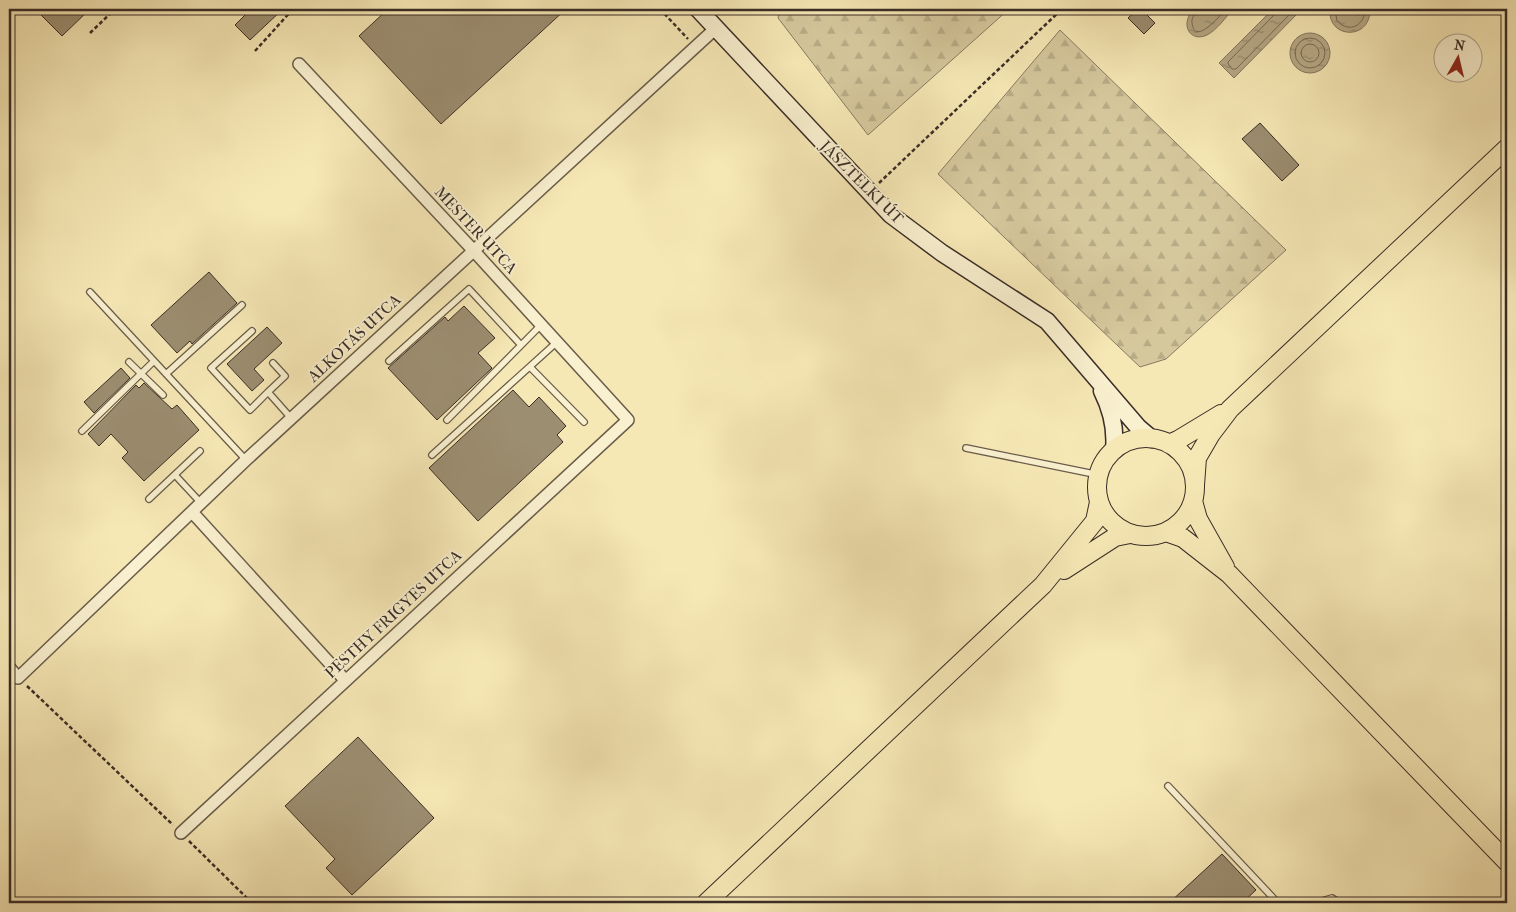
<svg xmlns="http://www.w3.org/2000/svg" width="1516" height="912" font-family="'IM FELL French Canon',serif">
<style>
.forest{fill:url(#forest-firs);stroke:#887a62}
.water{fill:url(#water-ripples);stroke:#84775f}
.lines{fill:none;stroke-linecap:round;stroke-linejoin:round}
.shore{stroke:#786a56;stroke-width:1}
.building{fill:#9c8e71;stroke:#3a2d27}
.lane-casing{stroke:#695c4a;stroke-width:8}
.street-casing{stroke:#695c4a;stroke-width:14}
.secondary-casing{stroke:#3a2d27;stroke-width:19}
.primary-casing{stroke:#3a2d27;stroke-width:20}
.path{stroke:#3a2d27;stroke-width:2.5;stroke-dasharray:4 2.5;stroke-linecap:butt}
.lane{stroke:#f9f0cf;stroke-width:5.5}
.street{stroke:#f9f0cf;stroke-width:11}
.secondary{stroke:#f9f0cf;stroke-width:16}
.primary{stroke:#f6e8b5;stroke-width:18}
.labels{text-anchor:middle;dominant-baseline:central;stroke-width:4;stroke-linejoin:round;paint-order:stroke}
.street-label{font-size:16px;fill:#3a2d27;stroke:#f9f0cf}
</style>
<defs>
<pattern id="forest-firs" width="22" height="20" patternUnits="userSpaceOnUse" patternTransform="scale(1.25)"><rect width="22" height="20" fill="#d6c89d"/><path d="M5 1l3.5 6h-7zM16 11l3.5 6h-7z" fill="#b8ac87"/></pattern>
<pattern id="water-ripples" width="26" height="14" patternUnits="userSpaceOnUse" patternTransform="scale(1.25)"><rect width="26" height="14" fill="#b6a885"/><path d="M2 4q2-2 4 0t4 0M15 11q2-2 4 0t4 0" fill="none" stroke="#95896d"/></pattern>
</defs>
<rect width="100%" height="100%" fill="#f6e8b5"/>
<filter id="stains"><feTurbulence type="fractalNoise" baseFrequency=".004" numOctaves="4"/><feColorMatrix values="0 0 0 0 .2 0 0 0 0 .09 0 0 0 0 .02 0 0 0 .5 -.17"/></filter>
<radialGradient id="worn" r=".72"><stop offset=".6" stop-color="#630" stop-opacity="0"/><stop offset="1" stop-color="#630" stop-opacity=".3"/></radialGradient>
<path class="forest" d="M780,9H1009L868,135L778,18Z
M1060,30L1286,250L1166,359L1140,367L938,174Z"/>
<path class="water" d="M1194,9H1233C1226,17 1217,30 1207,35C1190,43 1179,24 1194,9Z
M1273,9H1302L1234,78L1219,63Z
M1330,9H1370C1371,41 1327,39 1330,9Z
M1290 53a20 20 0 1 1 40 0a20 20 0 1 1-40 0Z"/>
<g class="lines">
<path class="shore" d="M1197,9C1196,14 1191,17 1192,23C1195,47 1221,14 1226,9
M1276,9L1275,14L1228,62V64L1232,69H1236L1295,9
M1335,9L1337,21C1350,34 1365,25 1365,9
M1295 53a15 15 0 1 1 30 0a15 15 0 1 1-30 0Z
M1301 53a9 9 0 1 1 18 0a9 9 0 1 1-18 0Z"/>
</g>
<path class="building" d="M35,9H90L62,36Z
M251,9H283L250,40L235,25Z
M388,9H566L441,124L359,36Z
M1138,9H1141L1155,23L1144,34L1128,18Z
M1260,123L1299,165L1282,181L1242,139Z
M209,272L237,303L192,344L190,341L177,353L151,325Z
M464,306L495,338L478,353L492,368L437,420L388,368L445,317L448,321Z
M267,327L282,343L254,369L264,380L252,391L227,364Z
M121,368L130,378L94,413L84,402Z
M144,383L172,409L177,405L199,430L144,481L122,458L128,452L111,434L99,446L88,434L136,385L139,388Z
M513,390L529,407L539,397L566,426L557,435L563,442L478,521L429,468Z
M358,737L434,818L352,895L326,868L335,859L285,806Z
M1222,854L1256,890L1242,903H1169Z"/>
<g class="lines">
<defs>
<path id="lane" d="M90,292L246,460
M252,331L211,368L250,410L268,392L291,418
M389,361L469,289L521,345
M129,362L163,395
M530,367L584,422
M166,374L242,305
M268,392L285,376L273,363
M447,420L541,325
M82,431L154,361
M966,448L1099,475
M432,455L557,342
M175,475L201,503
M149,499L200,451
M1168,786L1278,903
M1315,903L1332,898L1340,903"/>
<path id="street" d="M192,512L345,680
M9,667L18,678L246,460L716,28
M181,833L628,420L473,250L299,64"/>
<path id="secondary" d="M698,9L891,215L942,253L1047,321L1138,427L1152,439
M1102,391C1111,409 1116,430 1114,450"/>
<path id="primary" d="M1097 487a49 49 0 1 1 98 0a49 49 0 1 1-98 0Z
M1169,444L1178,440L1221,414
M1195,485L1197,458L1211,434L1230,409L1507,148
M1193,501L1198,519L1225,567
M1166,532L1183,538L1229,574L1507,862
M1064,570L1115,537L1130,534
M706,903L1043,585L1095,521L1099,502"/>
</defs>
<use href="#lane" class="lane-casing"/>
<use href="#street" class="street-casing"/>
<use href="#secondary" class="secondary-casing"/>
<use href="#primary" class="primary-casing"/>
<path class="path" d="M660,9L688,39
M90,33L115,9
M255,51L293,9
M879,183L1062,9
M27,686L173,825
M189,841L252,903"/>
<use href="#lane" class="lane"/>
<use href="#street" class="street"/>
<use href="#secondary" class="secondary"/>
<use href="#primary" class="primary"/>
</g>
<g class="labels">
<g class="street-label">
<text transform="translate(862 182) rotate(45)">JÁSZTELKI ÚT</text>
<text transform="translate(476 230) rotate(47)">MESTER UTCA</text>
<text transform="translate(354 338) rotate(-43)">ALKOTÁS UTCA</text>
<text transform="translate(393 614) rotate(-43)">PESTHY FRIGYES UTCA</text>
</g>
</g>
<rect width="1516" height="912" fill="none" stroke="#f6e8b5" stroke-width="30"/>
<rect x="10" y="10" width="1496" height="892" fill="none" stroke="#3a2d27" stroke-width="2.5"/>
<rect x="15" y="15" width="1486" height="882" fill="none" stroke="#3a2d27"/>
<g transform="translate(1458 58) rotate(8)"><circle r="24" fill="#f9f0cf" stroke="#ada28c"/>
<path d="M0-4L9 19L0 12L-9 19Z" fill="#8f2418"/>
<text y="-8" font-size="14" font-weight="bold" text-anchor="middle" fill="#3a2d27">N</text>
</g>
<rect width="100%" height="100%" filter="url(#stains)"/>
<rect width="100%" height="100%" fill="url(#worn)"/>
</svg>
